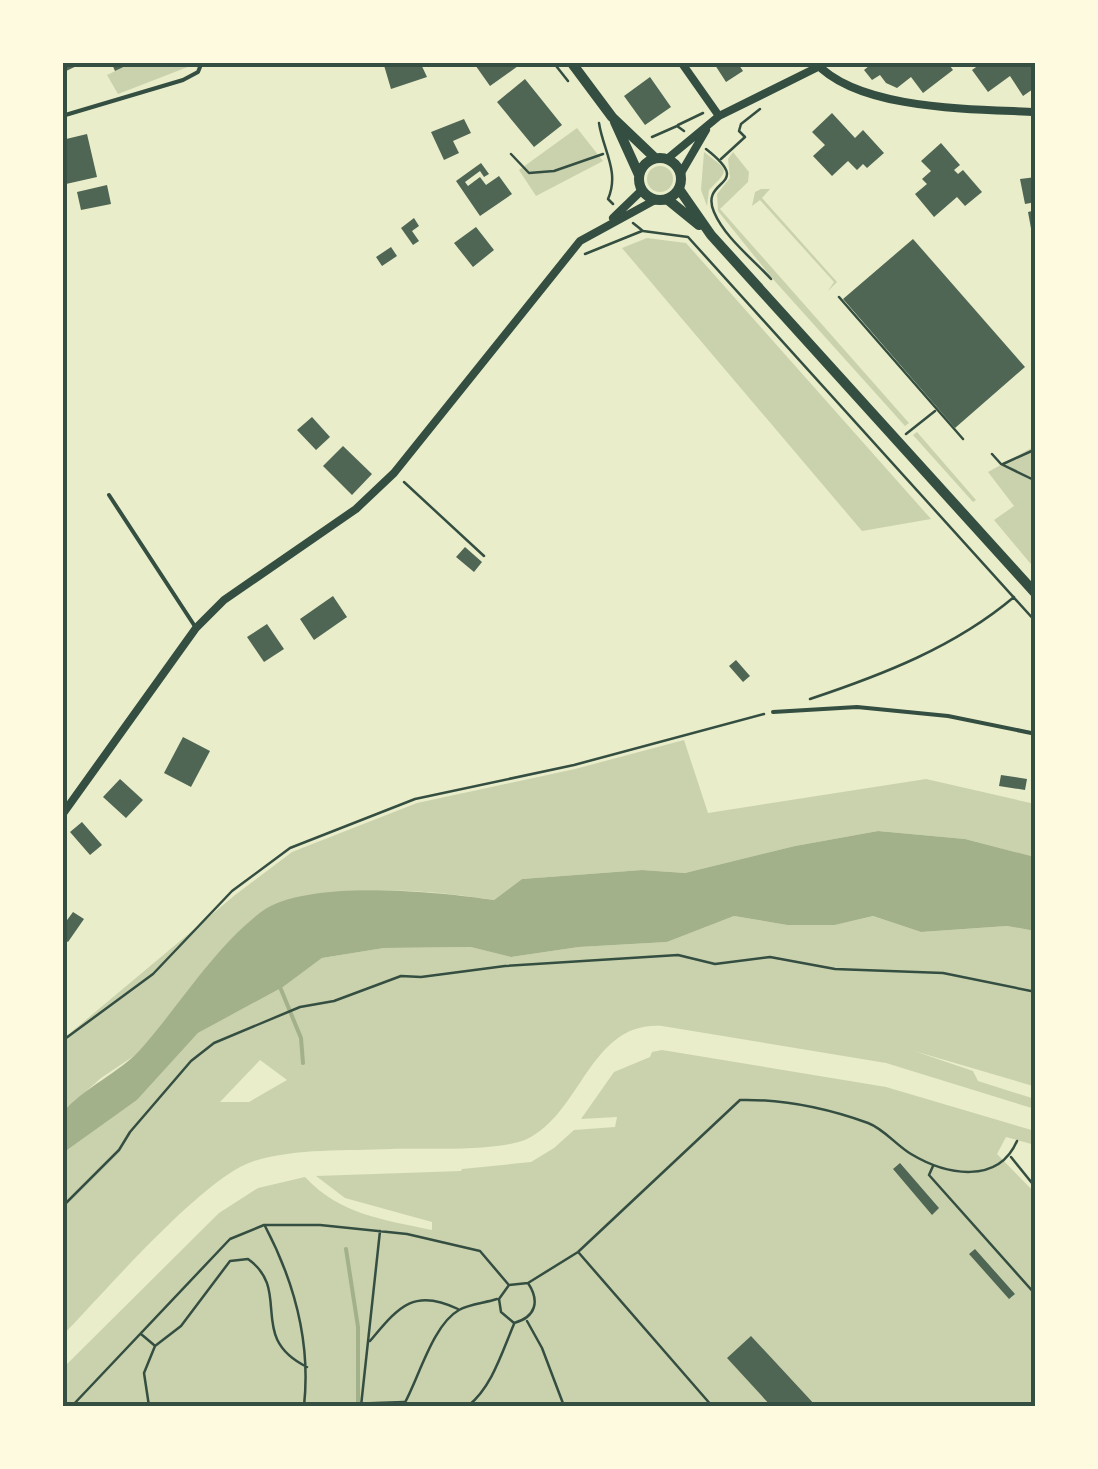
<svg xmlns="http://www.w3.org/2000/svg" width="1098" height="1469" font-family="'Alegreya Sans',sans-serif">
<style>
.green{fill:#cad2ad;fill-rule:evenodd}
.water{fill:#a3b18a}
.lines{fill:none;stroke-linecap:round;stroke-linejoin:round}
.stream{stroke:#a3b18a;stroke-width:4}
.building{fill:#4f6655}
.path{stroke:#344e41;stroke-width:2.5}
.service{stroke:#344e41;stroke-width:4}
.minor{stroke:#344e41;stroke-width:8}
.tertiary{stroke:#344e41;stroke-width:10}
.neatline{fill:none;stroke:#344e41;stroke-width:4}
</style>
<rect width="100%" height="100%" fill="#e9edc9"/>
<path class="green" d="M134,62H193V65L118,94L107,75Z
M577,128L603,161L536,196L519,170Z
M704,152C728,171 731,168 709,190L707,206L701,190Z
M733,152L749,172L748,182L720,209L909,423L905,426L772,278L718,211L717,194L730,178L728,159Z
M647 179a13 13 0 1 1 26 0a13 13 0 1 1-26 0Z
M761,189H770L762,198L837,282L828,291L834,282L760,200L752,206L755,192Z
M647,238L686,243L931,519L862,531L622,248Z
M917,432L976,500L973,502L913,435Z
M1035,446V569L994,520L1014,506L988,472Z
M684,740L708,813L926,779L1035,804V857L965,839L878,831L795,846L685,873L642,870L522,879L494,900C419,889 336,882 264,910L137,1054L101,1078L63,1112V1039L235,895L292,852L417,803L575,769Z
M734,916L787,925H835L873,916L921,932L1007,926L1035,931L1033,1086L914,1051L973,1071L978,1081L1035,1099V1109L886,1063L662,1026C590,1021 582,1113 527,1139C499,1152 424,1148 391,1149C346,1151 297,1148 254,1161C203,1177 104,1293 63,1335V1153L137,1100L198,1033L283,987L322,958L384,948L472,947L511,957L579,947L667,942ZM260,1060L287,1080L249,1102H220Z
M662,1050L886,1087L1035,1131V1145L1006,1137L997,1154L1035,1193V1406H63V1368L219,1213L258,1188L305,1177C339,1214 384,1220 432,1230V1222L345,1198L316,1176L461,1171L462,1169L531,1162L554,1148L574,1130L615,1127L617,1117L581,1119L614,1072L650,1057L652,1052Z"/>
<path class="water" d="M878,831L965,839L1035,857V931L1007,926L921,932L873,916L835,925H787L734,916L667,942L579,947L511,957L471,947L384,948L322,958L283,987L198,1033L137,1100L63,1153V1112C85,1087 120,1072 140,1050C180,1005 213,949 261,912C307,878 439,892 494,900L522,879L642,870L685,873L795,846Z"/>
<g class="lines">
<path class="stream" d="M280,987L301,1038L303,1063
M346,1249L358,1327V1406"/>
</g>
<path class="building" d="M62,62H85L64,72Z
M111,62H134L115,71Z
M383,62H420L427,77L391,89Z
M473,62H516L518,66L490,86Z
M718,62H737L743,71L726,82L715,65Z
M874,62H947L953,70L923,93L911,77L897,88L886,83L880,75L872,80L864,70Z
M983,62H1033L1036,87L1023,96L1010,76L988,92L972,70Z
M650,77L671,107L645,125L624,96Z
M525,79L562,125L534,147L497,102Z
M832,113L855,138L863,130L884,153L867,168L863,164L857,170L848,161L832,176L813,156L825,145L812,132Z
M464,119L471,133L453,141L459,153L444,160L431,132Z
M87,134L97,177L66,184L62,140Z
M941,143L960,165L954,170L958,174L963,170L982,192L965,206L957,197L934,217L915,194L927,184L922,179L931,171L921,161Z
M481,163L489,174L484,177L480,171L465,182L468,186L480,177L486,185L499,176L512,194L480,216L456,181Z
M1036,177V202L1025,204L1020,179Z
M107,185L111,204L81,210L77,192Z
M1036,210V233L1032,234L1028,212Z
M414,218L419,226L412,231L419,241L413,245L401,228Z
M476,227L494,250L473,267L454,243Z
M913,239L1025,367L955,428L843,299Z
M391,247L397,256L382,266L376,257Z
M312,417L330,437L316,450L297,430Z
M343,446L372,474L352,495L323,466Z
M465,547L482,562L474,572L456,557Z
M333,596L347,617L314,640L300,619Z
M267,624L284,649L264,662L247,637Z
M736,660L750,676L743,682L729,666Z
M183,737L210,751L191,787L164,773Z
M1001,775L1027,779L1025,790L999,786Z
M120,779L143,800L126,818L103,797Z
M82,822L102,845L90,855L70,832Z
M73,912L84,919L68,942L62,938V927Z
M900,1163L939,1208L932,1215L893,1169Z
M975,1249L1015,1294L1009,1299L969,1254Z
M751,1336L816,1406H771L727,1358Z"/>
<g class="lines">
<path class="path" d="M553,62L568,81
M599,123C603,150 620,172 608,199L613,204
M678,125L703,113
M652,137L677,126L684,131
M706,149C756,188 699,177 714,212C725,238 753,259 771,279
M511,154L529,173L554,171L603,154
M721,159L745,137L739,131L741,124L760,109
M633,223L643,231L688,237L1036,622
M585,254L642,231
M839,297L963,439
M1033,361L1036,359
M906,434L935,411
M992,454L1001,464L1036,481
M1003,464L1036,449
M404,482L484,556
M810,699C882,675 955,647 1014,597
M62,1041L153,974L232,891L290,848L415,799L574,765L764,714
M1033,1094L1036,1090
M1011,1157L1036,1188
M933,1166L929,1175L1036,1295
M62,1207L119,1150L130,1132L191,1061L214,1043L300,1007L334,1001L401,976L421,977L505,966L678,955L715,964L770,957L835,969L943,973L1036,992
M265,1226C295,1283 311,1342 304,1406
M579,1253L712,1406
M528,1283C540,1301 536,1317 514,1323L501,1312L499,1299L509,1285L528,1283L578,1252L740,1100C784,1099 826,1108 868,1123C884,1129 896,1145 911,1154C946,1175 998,1185 1017,1141
M527,1321L542,1348L564,1406
M141,1334L154,1345
M370,1341C398,1308 413,1287 458,1309
M72,1406L230,1239L264,1225H320L407,1234L480,1251L508,1284
M149,1406L144,1373L155,1346L181,1326L230,1261L248,1259C293,1291 246,1337 307,1367
M291,1406L404,1402
M361,1406L380,1231
M403,1406C418,1381 432,1325 459,1310C469,1304 485,1303 497,1299
M468,1406C492,1387 502,1352 514,1324"/>
<path class="service" d="M62,116L183,80L198,72L202,62
M109,495L196,628
M773,712L857,707L948,716L1036,734"/>
<path class="minor" d="M681,62L719,116
M815,62C858,111 975,109 1036,112
M667,159L719,116L828,62
M681,173L706,130
M613,218L642,190
M62,815L196,628L224,600L356,509L394,473L580,241L655,200"/>
<path class="tertiary" d="M571,62L612,117L655,158
M615,122L639,175
M639 179a21 21 0 1 1 42 0a21 21 0 1 1-42 0Z
M679,189L711,235L1036,594
M667,199L699,225"/>
</g>
<rect width="1098" height="1469" fill="none" stroke="#fefae0" stroke-width="130"/>
<rect x="65" y="65" width="968" height="1339" class="neatline"/>
</svg>
